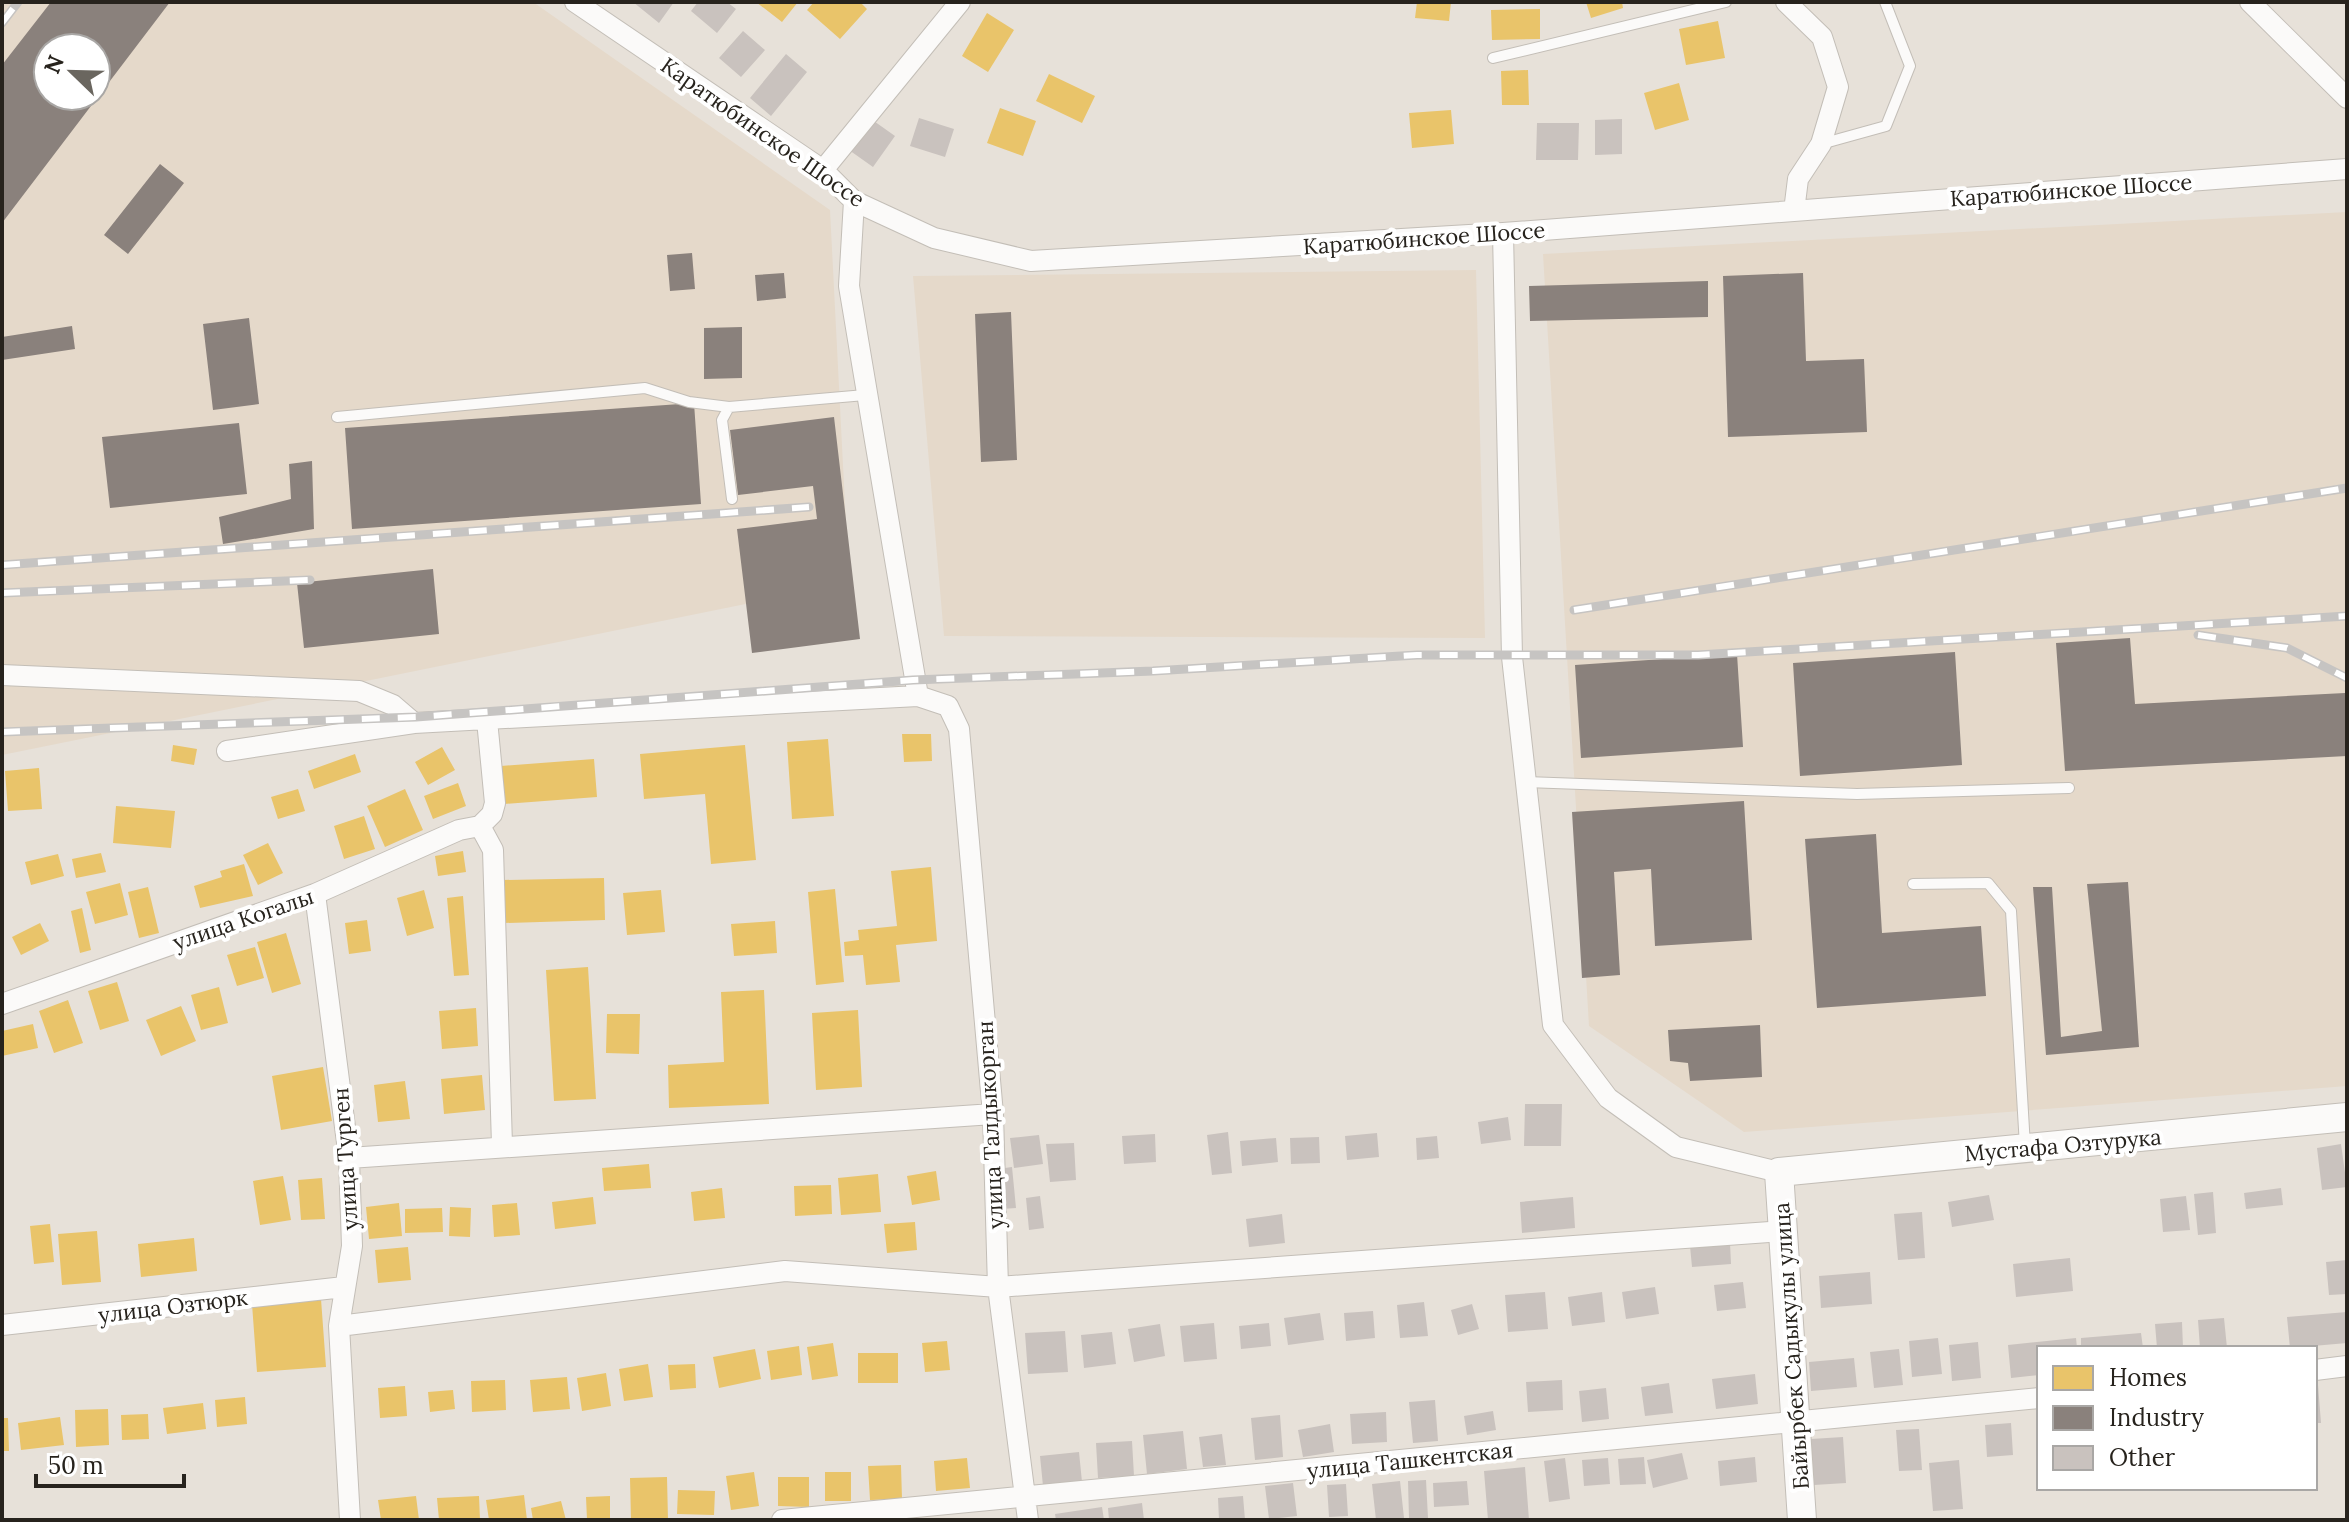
<svg xmlns="http://www.w3.org/2000/svg" width="2349" height="1522" font-family="Lora,serif">
<style>
.built{fill:#e5d9ca;fill-rule:evenodd}
.homes{fill:#e9c46a}
.industry{fill:#8a817c;fill-rule:evenodd}
.building{fill:#c9c2be}
.lines{fill:none;stroke-linecap:round;stroke-linejoin:round}
.lane-casing{stroke:#c3beb7;stroke-width:12}
.street-casing{stroke:#c3beb7;stroke-width:22}
.secondary-casing{stroke:#c3beb7;stroke-width:30}
.lane{stroke:#fbfaf9;stroke-width:10}
.street{stroke:#fbfaf9;stroke-width:20}
.secondary{stroke:#fbfaf9;stroke-width:28}
.rail-casing{stroke:#c6c4c2;stroke-width:9}
.rail{stroke:#fff;stroke-width:6;stroke-dasharray:18;stroke-linecap:butt}
.labels{text-anchor:middle;dominant-baseline:central;stroke-width:8;stroke-linejoin:round;paint-order:stroke}
.street-label{font-size:22px;fill:#27231d;stroke:#fff}
</style>
<rect width="100%" height="100%" fill="#e7e1d9"/>
<path class="built" d="M2,2H533L830,210L849,583L2,755ZM48,48H96V96H48Z
M2347,212V1086L1744,1132L1589,1026L1543,254Z
M1476,270L1485,638L944,636L913,276Z"/>
<path class="homes" d="M756,2H798L782,22Z
M814,2H860L867,9L840,39L807,10Z
M1417,2H1451L1449,21L1415,18Z
M1586,2H1622L1623,8L1591,18Z
M1540,9V39L1492,40L1491,10Z
M987,13L1014,30L988,72L962,56Z
M1718,21L1725,58L1686,65L1679,29Z
M1528,70L1529,105H1502L1501,71Z
M1049,74L1095,96L1082,123L1036,101Z
M1679,83L1689,120L1655,130L1644,93Z
M1000,108L1036,121L1023,156L987,143Z
M1451,110L1454,144L1412,148L1409,113Z
M902,734H931L932,761L904,762Z
M828,739L834,816L792,819L787,742Z
M173,745L197,749L194,765L171,761Z
M745,745L756,860L711,864L705,794L644,799L640,754Z
M442,747L455,770L428,785L415,762Z
M355,754L361,772L314,789L308,771Z
M594,759L597,797L504,804L501,766Z
M39,768L42,809L8,811L5,771Z
M458,783L466,806L433,819L424,796Z
M298,789L305,811L278,819L271,797Z
M405,789L423,830L385,847L367,806Z
M116,806L175,811L171,848L113,843Z
M364,816L375,849L344,859L334,826Z
M268,843L283,873L258,885L243,855Z
M463,851L466,872L438,876L435,856Z
M101,853L106,872L76,878L72,859Z
M58,854L64,876L31,885L25,862Z
M244,864L253,896L200,908L194,886L222,877L220,871Z
M931,867L937,941L896,945L900,982L866,985L863,955L845,956L844,942L859,940L858,930L897,926L891,871Z
M604,878L605,920L504,923L503,880Z
M120,883L128,915L95,924L86,892Z
M148,887L159,933L139,938L128,892Z
M835,889L844,982L816,985L808,892Z
M424,890L434,928L407,936L397,898Z
M661,890L665,932L627,935L623,893Z
M463,896L469,975L454,976L447,898Z
M82,908L91,950L80,953L71,911Z
M367,920L371,951L349,954L345,923Z
M775,921L777,953L734,956L731,924Z
M40,923L49,941L21,955L12,937Z
M286,933L301,984L272,993L257,942Z
M255,947L264,978L237,986L227,955Z
M588,967L596,1099L554,1101L546,970Z
M117,982L129,1021L100,1030L88,991Z
M219,987L228,1023L201,1030L191,995Z
M764,990L769,1104L669,1108L668,1065L724,1062L721,992Z
M68,1000L83,1043L54,1053L39,1011Z
M181,1006L196,1041L161,1056L146,1020Z
M476,1008L478,1046L442,1049L439,1011Z
M858,1010L862,1087L816,1090L812,1013Z
M607,1014H640L639,1054L606,1053Z
M33,1024L38,1048L2,1056V1031Z
M323,1067L332,1121L281,1130L272,1076Z
M482,1075L485,1110L444,1114L441,1079Z
M405,1081L410,1119L378,1122L374,1085Z
M649,1164L651,1188L604,1191L602,1168Z
M936,1171L940,1200L912,1205L907,1176Z
M878,1174L881,1212L841,1215L838,1178Z
M283,1176L291,1220L260,1225L253,1181Z
M322,1178L325,1219L301,1220L298,1180Z
M831,1185L832,1214L795,1216L794,1186Z
M722,1188L725,1218L694,1221L691,1192Z
M593,1197L596,1224L555,1229L552,1202Z
M399,1203L402,1236L369,1239L366,1207Z
M517,1203L520,1235L494,1237L492,1205Z
M450,1207L471,1208L470,1237L449,1236Z
M442,1208L443,1232L405,1233V1209Z
M915,1222L917,1250L887,1253L884,1224Z
M50,1224L54,1262L34,1264L30,1226Z
M97,1231L101,1282L62,1285L58,1234Z
M194,1238L197,1271L141,1277L138,1244Z
M408,1247L411,1280L378,1283L375,1250Z
M321,1299L326,1367L257,1372L252,1304Z
M947,1341L950,1370L925,1372L922,1343Z
M833,1343L838,1376L812,1380L807,1347Z
M799,1346L802,1375L771,1380L767,1351Z
M755,1349L761,1379L719,1388L713,1357Z
M858,1353H898V1383H858Z
M648,1364L653,1397L624,1401L619,1369Z
M695,1364L696,1388L670,1390L668,1365Z
M606,1373L611,1406L582,1411L577,1378Z
M567,1377L570,1409L533,1412L530,1380Z
M505,1380L506,1410L472,1412L471,1381Z
M405,1386L407,1416L380,1418L378,1388Z
M453,1390L455,1409L430,1412L428,1392Z
M245,1397L247,1424L217,1427L215,1400Z
M203,1403L206,1429L167,1434L163,1408Z
M108,1409L109,1445L76,1447L75,1410Z
M148,1414L149,1439L122,1440L121,1415Z
M60,1417L64,1445L21,1450L18,1423Z
M2,1418H8L9,1451H2Z
M967,1458L970,1488L936,1491L934,1461Z
M901,1465L902,1499L870,1500L868,1466Z
M754,1472L759,1506L731,1510L726,1476Z
M825,1472H851V1501H825Z
M667,1477L668,1520H631L630,1478Z
M778,1477H809V1507L778,1506Z
M678,1490L715,1491L714,1515L677,1514Z
M524,1495L527,1520H489L486,1500Z
M416,1496L419,1520H381L378,1500Z
M479,1496L480,1520H439L437,1498Z
M610,1496V1520H587L586,1497Z
M561,1501L566,1520H533L531,1508Z"/>
<path class="industry" d="M51,2H170L2,223V65ZM48,48H96V96H48Z
M160,164L184,183L128,254L104,235Z
M692,253L695,289L670,291L667,255Z
M784,273L786,298L757,301L755,275Z
M1803,273L1806,361L1864,359L1867,432L1728,437L1723,276Z
M1708,281V317L1530,321L1529,286Z
M1011,312L1017,460L981,462L975,314Z
M249,318L259,404L213,410L203,324Z
M72,326L75,349L2,360V337Z
M742,327V378L704,379V328Z
M694,403L701,504L352,529L345,428Z
M834,417L860,639L752,653L737,529L817,519L813,486L738,495L730,430Z
M239,423L247,494L110,508L102,437Z
M312,461L314,529L223,544L219,517L291,499L289,464Z
M433,569L439,634L304,648L297,583Z
M2130,638L2135,704L2345,693L2347,756L2065,771L2056,643Z
M1955,652L1962,765L1800,776L1793,663Z
M1737,654L1743,747L1581,758L1575,665Z
M1744,801L1752,940L1655,946L1651,869L1614,872L1620,975L1582,978L1572,812Z
M1876,834L1882,933L1981,926L1986,996L1817,1008L1805,839Z
M2128,882L2139,1047L2046,1055L2033,887H2052L2061,1037L2102,1031L2087,884Z
M1760,1025L1762,1077L1690,1081L1688,1063L1670,1061L1668,1030Z"/>
<path class="building" d="M633,2H674L659,23Z
M698,2H727L736,9L717,33L691,11Z
M743,31L765,50L741,77L719,58Z
M786,54L807,72L771,116L750,98Z
M919,118L954,129L945,157L910,146Z
M871,119L895,136L873,167L849,150Z
M1622,119V154L1595,155V120Z
M1537,123H1579L1578,160H1536Z
M1525,1104H1562L1561,1146H1524Z
M1508,1117L1511,1140L1481,1144L1478,1122Z
M1228,1132L1232,1173L1212,1175L1207,1135Z
M1377,1133L1379,1157L1347,1160L1345,1136Z
M1155,1134L1156,1162L1124,1164L1122,1136Z
M1039,1135L1043,1164L1014,1168L1010,1138Z
M1437,1136L1439,1158L1417,1160L1416,1138Z
M1319,1137L1320,1163L1291,1164L1290,1138Z
M1276,1138L1278,1162L1242,1166L1240,1141Z
M1074,1143L1076,1180L1050,1182L1046,1144Z
M2341,1144L2347,1187L2322,1190L2317,1148Z
M1012,1167L1016,1208L1002,1209L998,1169Z
M2281,1188L2283,1205L2246,1209L2244,1193Z
M2213,1192L2216,1233L2198,1235L2194,1194Z
M1989,1195L1994,1220L1952,1227L1948,1202Z
M1040,1196L1044,1228L1029,1230L1026,1198Z
M2186,1196L2190,1230L2163,1232L2160,1199Z
M1573,1197L1575,1228L1522,1233L1520,1202Z
M1922,1212L1925,1258L1898,1260L1894,1214Z
M1282,1214L1285,1243L1249,1247L1246,1219Z
M1730,1243L1731,1264L1692,1267L1690,1246Z
M2070,1258L2073,1291L2016,1297L2013,1264Z
M2347,1260V1294L2329,1295L2326,1262Z
M1870,1272L1872,1304L1821,1308L1819,1276Z
M1743,1282L1746,1308L1717,1311L1714,1285Z
M1655,1287L1659,1314L1626,1319L1622,1292Z
M1545,1292L1548,1329L1508,1332L1505,1295Z
M1602,1292L1605,1322L1572,1326L1568,1297Z
M1424,1302L1428,1336L1400,1338L1397,1305Z
M1472,1304L1479,1329L1458,1335L1451,1310Z
M1373,1311L1375,1338L1346,1341L1344,1313Z
M2347,1312V1343L2290,1348L2287,1317Z
M1320,1313L1324,1340L1288,1345L1284,1318Z
M2224,1318L2227,1348H2200L2198,1320Z
M2182,1322L2183,1348H2157L2155,1324Z
M1214,1323L1217,1359L1184,1362L1180,1326Z
M1269,1323L1271,1346L1241,1349L1239,1326Z
M1160,1324L1165,1356L1134,1362L1128,1329Z
M1065,1331L1068,1372L1028,1374L1025,1333Z
M1112,1332L1116,1364L1084,1368L1081,1335Z
M2141,1333L2143,1348H2081V1338Z
M1938,1338L1942,1374L1912,1377L1909,1341Z
M2076,1338L2077,1348H2039V1375L2011,1378L2008,1345Z
M1978,1342L1981,1378L1952,1381L1949,1345Z
M1899,1349L1903,1385L1874,1388L1870,1352Z
M1854,1358L1857,1387L1811,1391L1809,1362Z
M1755,1374L1758,1404L1716,1409L1712,1379Z
M1562,1380L1563,1410L1528,1412L1526,1382Z
M1669,1383L1673,1413L1645,1416L1641,1387Z
M2318,1385L2321,1423H2315V1386Z
M1606,1388L1609,1419L1582,1422L1579,1391Z
M1435,1400L1438,1441L1413,1443L1409,1402Z
M1493,1411L1496,1430L1467,1435L1464,1416Z
M1386,1412L1387,1442L1352,1444L1350,1414Z
M1280,1415L1283,1457L1255,1460L1251,1418Z
M2011,1423L2013,1455L1987,1457L1985,1425Z
M1330,1424L1334,1452L1303,1457L1298,1430Z
M1919,1429L1922,1470L1899,1471L1896,1430Z
M1183,1431L1187,1469L1147,1474L1143,1435Z
M1222,1434L1226,1465L1203,1467L1199,1437Z
M1843,1437L1846,1483L1814,1485L1811,1439Z
M1132,1441L1134,1476L1098,1478L1096,1443Z
M1079,1452L1082,1482L1043,1486L1040,1456Z
M1682,1453L1688,1479L1653,1488L1647,1460Z
M1644,1457L1646,1484L1620,1485L1618,1459Z
M1755,1457L1757,1482L1720,1486L1718,1461Z
M1565,1458L1570,1499L1549,1502L1544,1461Z
M1608,1458L1610,1484L1584,1486L1582,1460Z
M1959,1460L1963,1509L1933,1511L1929,1463Z
M1525,1467L1529,1520H1488L1484,1471Z
M1426,1480L1428,1518H1409L1408,1481Z
M1400,1481L1404,1518L1376,1520L1372,1484Z
M1467,1481L1469,1505L1434,1507L1433,1483Z
M1293,1483L1297,1516L1269,1519L1265,1486Z
M1346,1484L1348,1516L1329,1517L1327,1485Z
M1243,1496L1245,1520H1219L1218,1498Z
M1142,1503L1144,1520H1109L1108,1508Z
M1102,1507L1104,1520H1056L1055,1514Z"/>
<g class="lines">
<defs>
<path id="lane" d="M1493,58L1726,2
M1821,144L1886,126L1910,66L1885,2
M337,417L645,388L689,402L729,407
M732,499L722,420L729,407L865,395
M1526,782L1857,794L2069,788
M1913,884L1988,883L2011,911L2025,1146"/>
<path id="street" d="M575,2L823,170L854,201L934,238L1031,261L1503,233L2347,169
M1786,2L1822,37L1838,87L1821,144L1798,179L1794,211
M2250,2L2347,98
M823,170L960,2
M854,201L849,286L918,696
M1503,233L1512,657L1553,1025L1608,1098L1676,1147L1779,1172
M2,675L359,691L393,705L414,723
M227,751L414,723L918,696L948,706L959,729L993,1114L998,1287L1028,1520
M480,826L493,850L502,1145
M480,826L492,814L495,803L487,720
M315,894L349,1158L352,1246L339,1326L350,1520
M2,1004L315,894L459,830L480,826
M349,1158L993,1114
M2,1325L344,1287
M339,1326L785,1271L998,1287L1783,1231
M2315,1370L2347,1366
M782,1520L2039,1398"/>
<path id="secondary" d="M1802,1520L1779,1172L2347,1117"/>
</defs>
<use href="#lane" class="lane-casing"/>
<use href="#street" class="street-casing"/>
<use href="#secondary" class="secondary-casing"/>
<use href="#lane" class="lane"/>
<use href="#street" class="street"/>
<use href="#secondary" class="secondary"/>
<defs>
<path id="rail" d="M2,23L18,2
M2,565L809,507
M2,593L310,580
M1574,610L2347,488
M2198,635L2287,648L2347,678
M2,732L416,717L913,680L1153,671L1417,655H1698L2347,616"/>
</defs>
<use href="#rail" class="rail-casing"/>
<use href="#rail" class="rail"/>
</g>
<g class="labels">
<g class="street-label">
<text transform="translate(763 132) rotate(35)">Каратюбинское Шоссе</text>
<text transform="translate(2071 190) rotate(-4)">Каратюбинское Шоссе</text>
<text transform="translate(1424 238) rotate(-4)">Каратюбинское Шоссе</text>
<text transform="translate(243 919) rotate(-19)">улица Когалы</text>
<text transform="translate(990 1125) rotate(-93)">улица Талдыкорган</text>
<text transform="translate(2063 1145) rotate(-5)">Мустафа Озтурука</text>
<text transform="translate(345 1159) rotate(-94)">улица Турген</text>
<text transform="translate(173 1306) rotate(-7)">улица Озтюрк</text>
<text transform="translate(1791 1346) rotate(-94)">Байырбек Садыкулы улица</text>
<text transform="translate(1410 1460) rotate(-6)">улица Ташкентская</text>
</g>
</g>
<rect width="2349" height="1522" fill="none" stroke="#27231d" stroke-width="8"/>
<rect x="2037" y="1346" width="280" height="144" fill="#ffffff" stroke="#a9a7a5" stroke-width="2"/>
<rect x="2053" y="1366" width="40" height="24" fill="#e9c46a" stroke="#a9a7a5" stroke-width="2"/>
<text x="2109" y="1386" font-size="24" fill="#27231d">Homes</text>
<rect x="2053" y="1406" width="40" height="24" fill="#8a817c" stroke="#a9a7a5" stroke-width="2"/>
<text x="2109" y="1426" font-size="24" fill="#27231d">Industry</text>
<rect x="2053" y="1446" width="40" height="24" fill="#c9c2be" stroke="#a9a7a5" stroke-width="2"/>
<text x="2109" y="1466" font-size="24" fill="#27231d">Other</text>
<g transform="translate(72 72) rotate(293)"><circle r="38" fill="#ffffff" stroke="#a9a7a5" stroke-width="2"/>
<path d="M0-6L14 30L0 20L-14 30Z" fill="#6a665f"/>
<text y="-12" font-size="22" font-weight="bold" text-anchor="middle" fill="#27231d">N</text>
</g>
<path d="M36 1474v12h148v-12" fill="none" stroke="#27231d" stroke-width="4"/>
<text x="48" y="1474" font-size="24" fill="#27231d" stroke="#ffffff" stroke-width="6" paint-order="stroke">50 m</text>
</svg>
